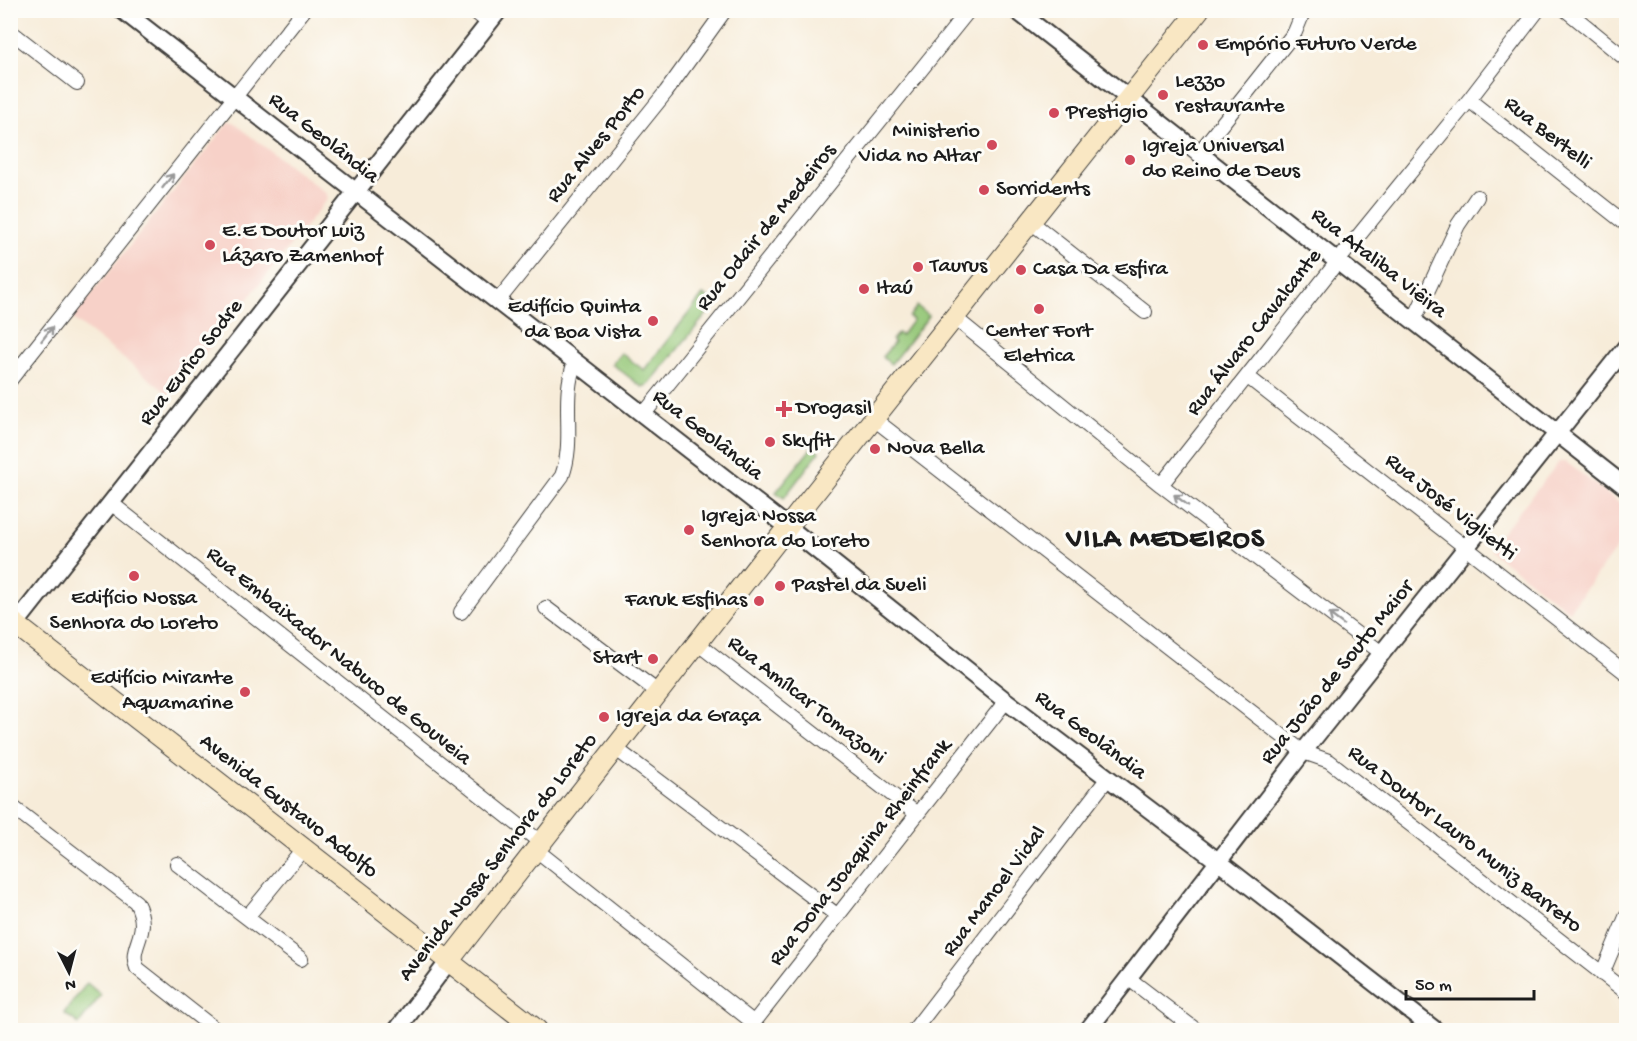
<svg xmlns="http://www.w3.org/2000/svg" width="1637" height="1041" font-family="'Gochi Hand',sans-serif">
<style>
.built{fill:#f7d1c8}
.green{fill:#96c879;stroke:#59724a;stroke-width:1.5}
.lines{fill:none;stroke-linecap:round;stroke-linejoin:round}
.minor-casing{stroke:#3d3b38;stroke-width:16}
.tertiary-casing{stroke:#3d3b38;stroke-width:20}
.secondary-casing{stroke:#3d3b38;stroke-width:22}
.minor{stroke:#fff;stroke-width:14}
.tertiary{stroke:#fff;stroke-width:16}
.secondary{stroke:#f9e7c3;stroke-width:20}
.oneway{stroke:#999}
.poi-dot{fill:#d1495b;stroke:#fdfcf7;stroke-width:2}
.labels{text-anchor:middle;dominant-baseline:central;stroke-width:6;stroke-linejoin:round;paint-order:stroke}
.poi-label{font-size:22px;fill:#1c1c1c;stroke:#fdfcf7;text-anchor:start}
.street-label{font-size:22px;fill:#1c1c1c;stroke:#fdfcf7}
.district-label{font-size:28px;font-weight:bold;letter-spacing:1.5px;fill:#1c1c1c;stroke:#fdfcf7}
</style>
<rect width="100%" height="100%" fill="#fdfcf7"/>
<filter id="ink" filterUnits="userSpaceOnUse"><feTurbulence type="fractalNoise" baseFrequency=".0167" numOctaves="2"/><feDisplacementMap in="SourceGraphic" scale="12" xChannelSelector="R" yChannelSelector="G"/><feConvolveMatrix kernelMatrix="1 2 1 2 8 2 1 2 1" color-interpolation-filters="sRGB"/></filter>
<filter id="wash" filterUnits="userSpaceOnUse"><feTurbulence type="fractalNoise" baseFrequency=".008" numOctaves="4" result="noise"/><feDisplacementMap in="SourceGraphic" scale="24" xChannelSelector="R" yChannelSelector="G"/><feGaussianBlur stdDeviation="1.35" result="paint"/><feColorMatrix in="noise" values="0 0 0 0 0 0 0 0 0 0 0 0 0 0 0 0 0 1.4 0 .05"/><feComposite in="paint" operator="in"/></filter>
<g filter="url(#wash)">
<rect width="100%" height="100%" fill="#f7ecd9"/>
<path class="built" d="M228,123H233L326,193L328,198L171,396L72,318Z
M1559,462H1566L1626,508V536L1569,611L1491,551V546Z"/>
<path class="green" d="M703,295L716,303L648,385L642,387L612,364L621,353L644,370Z
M917,306L929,316L891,364L882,357L894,343L892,340L898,333L901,336L913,320L909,317Z
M813,446L819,452L784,498L776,492Z
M87,983L101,995L79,1024L64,1013Z"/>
</g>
<g filter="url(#ink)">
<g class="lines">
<defs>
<path id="minor" d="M473,10L489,23
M1566,10L1626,59
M10,31L77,83
M1469,100L1626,224
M1198,154L1295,32L1304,10
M1031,222L1145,312
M497,302L666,92L725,10
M955,318L1161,485L1383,654
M1414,320L1458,225L1477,197
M1248,377L1626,673
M10,380L304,10
M643,415L969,10
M874,419L1303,752L1329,761L1626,992
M1161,485L1338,261L1469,100L1538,10
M111,503L540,842
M546,608L658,692
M461,612L562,476C576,439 560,400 575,362
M697,643L917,814
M615,748L838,916
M10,805L136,902C153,935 127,945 137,968L216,1030
M535,849L754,1023
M177,864L301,959
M247,917L303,849
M1602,974L1626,917
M1128,978L1196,1030
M748,1030L1006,701
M914,1030L1108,778"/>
<path id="tertiary" d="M122,10L788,527L1006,701L1219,862L1435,1030
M1016,10L1626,487
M10,631L499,10
M397,1030L448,962
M1088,1030L1303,752L1626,347"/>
<path id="secondary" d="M10,620L537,1030
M448,962L801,510L1199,10"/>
</defs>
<use href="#minor" class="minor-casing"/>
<use href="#tertiary" class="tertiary-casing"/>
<use href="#secondary" class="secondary-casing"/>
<use href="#minor" class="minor"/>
<use href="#tertiary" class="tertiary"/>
<use href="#secondary" class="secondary"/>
</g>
<defs><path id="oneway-shaft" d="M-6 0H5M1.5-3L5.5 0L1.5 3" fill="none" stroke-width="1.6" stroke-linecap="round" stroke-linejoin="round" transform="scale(1.5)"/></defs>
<g class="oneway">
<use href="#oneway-shaft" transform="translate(168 181) rotate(-52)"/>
<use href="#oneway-shaft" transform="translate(47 334) rotate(-52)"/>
<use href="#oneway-shaft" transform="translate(1181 500) rotate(-143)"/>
<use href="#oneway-shaft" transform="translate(1336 619) rotate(-143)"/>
</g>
</g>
<g class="poi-dot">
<circle cx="1203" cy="45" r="6"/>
<circle cx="1163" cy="95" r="6"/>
<circle cx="1054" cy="113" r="6"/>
<circle cx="992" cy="145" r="6"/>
<circle cx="1130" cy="160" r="6"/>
<circle cx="984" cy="190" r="6"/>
<circle cx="210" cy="245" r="6"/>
<circle cx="918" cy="267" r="6"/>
<circle cx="1021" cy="270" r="6"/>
<circle cx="864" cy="289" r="6"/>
<circle cx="1039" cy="309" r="6"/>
<circle cx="653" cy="321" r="6"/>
<path d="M781 400h6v6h6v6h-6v6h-6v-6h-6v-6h6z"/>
<circle cx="770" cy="442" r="6"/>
<circle cx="875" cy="449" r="6"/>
<circle cx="689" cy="530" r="6"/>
<circle cx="134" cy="576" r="6"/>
<circle cx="780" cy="586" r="6"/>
<circle cx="759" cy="601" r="6"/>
<circle cx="653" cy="659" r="6"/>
<circle cx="245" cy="692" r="6"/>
<circle cx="604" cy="717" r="6"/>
</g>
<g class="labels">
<g class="poi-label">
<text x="1215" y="45">Empório Futuro Verde</text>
<text x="1175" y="82">Lezzo<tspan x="1175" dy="25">restaurante</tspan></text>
<text x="1066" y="113">Prestigio</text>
<text x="980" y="132" text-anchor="end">Ministerio<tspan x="980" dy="25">Vida no Altar</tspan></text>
<text x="1142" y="147">Igreja Universal<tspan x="1142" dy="25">do Reino de Deus</tspan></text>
<text x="996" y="190">Sorridents</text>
<text x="222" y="232">E.E Doutor Luiz<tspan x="222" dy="25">Lázaro Zamenhof</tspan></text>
<text x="930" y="267">Taurus</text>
<text x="1033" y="270">Casa Da Esfira</text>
<text x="876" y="289">Itaú</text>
<text x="641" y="308" text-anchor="end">Edifício Quinta<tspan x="641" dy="25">da Boa Vista</tspan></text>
<text x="1039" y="332" text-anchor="middle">Center Fort<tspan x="1039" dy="25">Eletrica</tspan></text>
<text x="796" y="409">Drogasil</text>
<text x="782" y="442">Skyfit</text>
<text x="887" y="449">Nova Bella</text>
<text x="701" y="517">Igreja Nossa<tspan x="701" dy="25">Senhora do Loreto</tspan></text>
<text x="792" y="586">Pastel da Sueli</text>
<text x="134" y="599" text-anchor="middle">Edifício Nossa<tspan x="134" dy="25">Senhora do Loreto</tspan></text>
<text x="747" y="601" text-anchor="end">Faruk Esfihas</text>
<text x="641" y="659" text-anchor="end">Start</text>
<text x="233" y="679" text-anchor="end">Edifício Mirante<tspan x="233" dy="25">Aquamarine</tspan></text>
<text x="616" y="717">Igreja da Graça</text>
</g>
<g class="street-label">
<text transform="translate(1547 134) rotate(38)">Rua Bertelli</text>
<text transform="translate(323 139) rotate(38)">Rua Geolândia</text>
<text transform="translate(597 145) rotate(-51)">Rua Alves Porto</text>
<text transform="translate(767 228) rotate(-51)">Rua Odair de Medeiros</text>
<text transform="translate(1378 264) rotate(38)">Rua Ataliba Viêira</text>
<text transform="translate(1255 333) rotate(-52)">Rua Álvaro Cavalcante</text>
<text transform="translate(192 363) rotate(-52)">Rua Eurico Sodre</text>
<text transform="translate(707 436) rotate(38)">Rua Geolândia</text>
<text transform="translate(1450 508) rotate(38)">Rua José Viglietti</text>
<text transform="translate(338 657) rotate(39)">Rua Embaixador Nabuco de Gouveia</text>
<text transform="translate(1338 673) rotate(-51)">Rua João de Souto Maior</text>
<text transform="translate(806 701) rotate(38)">Rua Amílcar Tomazoni</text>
<text transform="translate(1090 736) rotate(37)">Rua Geolândia</text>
<text transform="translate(288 807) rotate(38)">Avenida Gustavo Adolfo</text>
<text transform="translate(1464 840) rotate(38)">Rua Doutor Lauro Muniz Barreto</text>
<text transform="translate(861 853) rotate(-52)">Rua Dona Joaquina Rheinfrank</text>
<text transform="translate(499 858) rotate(-52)">Avenida Nossa Senhora do Loreto</text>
<text transform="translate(995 892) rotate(-53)">Rua Manoel Vidal</text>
</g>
<g class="district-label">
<text x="1166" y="540">VILA MEDEIROS</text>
</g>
</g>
<rect width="1637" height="1041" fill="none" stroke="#fdfcf7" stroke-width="36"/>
<g transform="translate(69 972) rotate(174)" stroke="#fdfcf7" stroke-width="4.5" paint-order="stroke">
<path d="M0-4.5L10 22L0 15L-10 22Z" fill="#1c1c1c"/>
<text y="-9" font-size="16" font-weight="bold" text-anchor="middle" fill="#1c1c1c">N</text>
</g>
<path d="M1406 990v9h128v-9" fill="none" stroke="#1c1c1c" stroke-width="3"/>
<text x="1415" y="990" font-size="18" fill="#1c1c1c" stroke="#fdfcf7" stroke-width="4.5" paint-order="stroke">50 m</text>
</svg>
